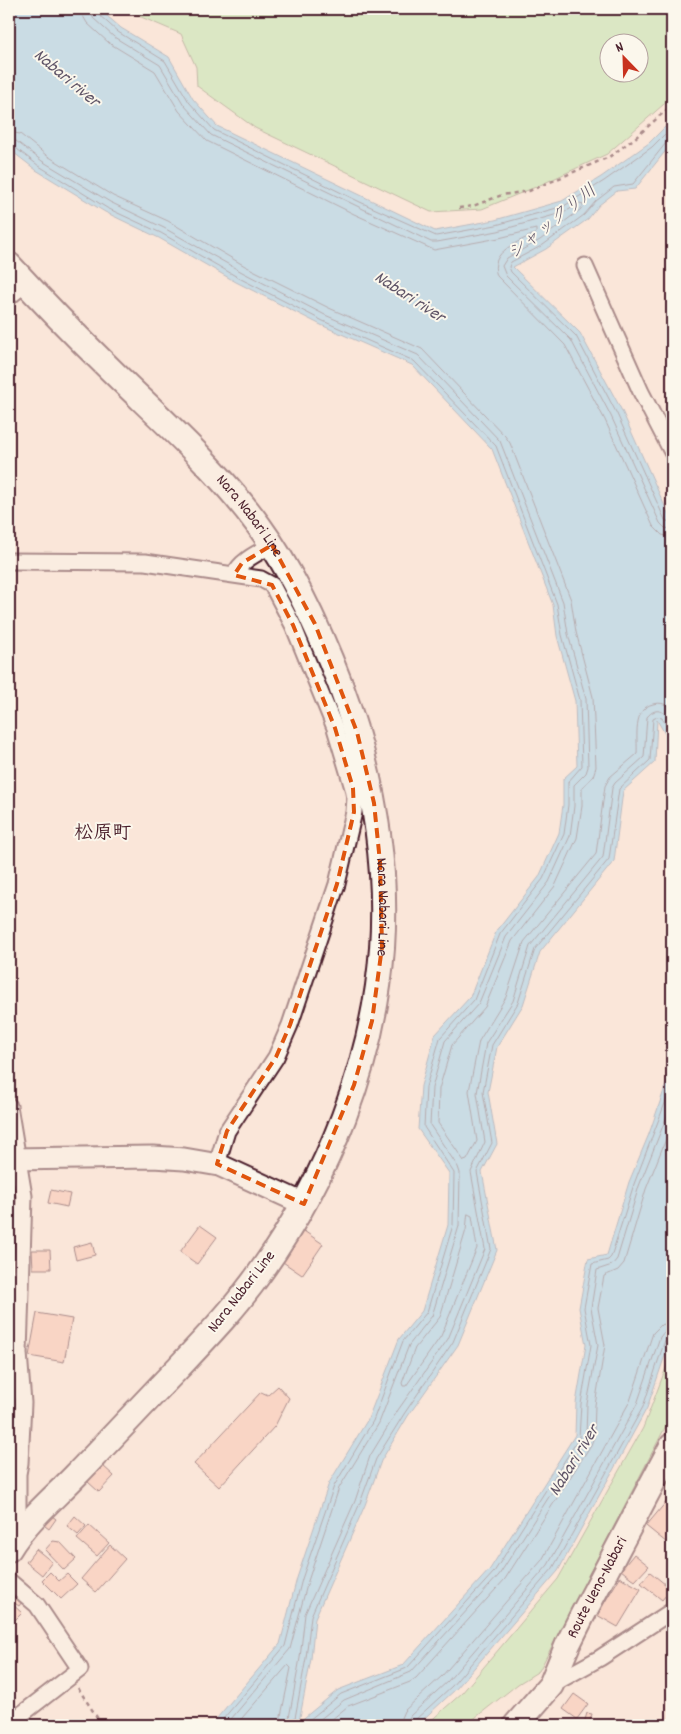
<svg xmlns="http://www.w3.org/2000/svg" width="681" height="1734" font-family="Dekko,'Klee One',sans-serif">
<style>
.green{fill:#b7e9aa;stroke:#80846a;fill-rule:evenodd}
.water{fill:#91d0f2;stroke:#7589a2}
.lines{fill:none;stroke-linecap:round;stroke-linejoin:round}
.shore{stroke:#66667b;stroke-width:1}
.building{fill:#f8c0ad;stroke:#4a1f2b}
.street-casing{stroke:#4a1f2b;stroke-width:19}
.secondary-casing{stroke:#4a1f2b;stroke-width:25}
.primary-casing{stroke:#4a1f2b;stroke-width:28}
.path{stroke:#4a1f2b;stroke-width:2.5;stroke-dasharray:4 4;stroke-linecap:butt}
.street{stroke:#fbf7ec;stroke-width:15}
.secondary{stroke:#fbf7ec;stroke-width:21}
.primary{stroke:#fbf7ec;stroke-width:24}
.marked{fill:none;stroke:#e0560e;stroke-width:4;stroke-dasharray:10 6;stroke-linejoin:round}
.labels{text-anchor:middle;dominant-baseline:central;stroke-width:4;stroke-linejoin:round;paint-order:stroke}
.street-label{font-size:16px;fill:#4a1f2b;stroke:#fbf7ec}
.water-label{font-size:18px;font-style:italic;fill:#5f5467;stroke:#fbf7ec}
.quarter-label{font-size:19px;font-weight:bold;fill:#4a1f2b;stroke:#fbf7ec}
</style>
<rect width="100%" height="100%" fill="#fae6d9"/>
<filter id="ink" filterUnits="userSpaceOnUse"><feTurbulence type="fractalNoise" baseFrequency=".02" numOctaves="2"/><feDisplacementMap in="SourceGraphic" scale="10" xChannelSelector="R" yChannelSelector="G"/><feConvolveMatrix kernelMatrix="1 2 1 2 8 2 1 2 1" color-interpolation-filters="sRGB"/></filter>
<g filter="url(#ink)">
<path class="green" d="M126,9H672V97L607,154L538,186L482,209L431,212L255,128L197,86L196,67L181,34L127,11ZM608,42H638V72H608Z
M672,1352V1414L539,1671L518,1684L466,1725H426L462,1693L558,1579L643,1428Z"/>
<path class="water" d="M9,9H99L121,28L169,57L193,99L217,126L435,231L495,220L562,201L601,177L649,143L672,120V143L635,189L617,191L599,205L588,219L546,249L513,267L580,333L622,411L672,522V746L657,720L655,762L623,791L614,861L540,952L523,1005L497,1047L488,1092L497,1144L482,1172L497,1250L458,1345L408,1416L381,1461L365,1505L315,1618L311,1659L299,1722L338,1690L403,1665L490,1569L575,1435L576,1403L586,1345L579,1308L588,1259L607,1255L629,1182L649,1134L672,1067V1335L647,1408L558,1571L456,1689L417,1725H211L280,1644L297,1578L329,1483L368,1419L399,1339L422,1311L448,1225L449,1173L418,1129L421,1086L435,1035L470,997L496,932L539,877L559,833L563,805V779L577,766L575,701L557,636L553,605L492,449L412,365L321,325L236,282L159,238L105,212L36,170L9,149Z"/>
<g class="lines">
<path class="shore" d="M83,9V16L87,23L109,43L155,71L179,111L207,141L354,214L434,250L499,238L536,229V233C519,242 488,251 497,276L565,345L605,420L653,526L662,535L672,537
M90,9L93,18L114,37L160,65L184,105L211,135L431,242H437L498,231L565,212L580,203L583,204V206L580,210L540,240L507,258L502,266L506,276L571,340L611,416L660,523L665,528L672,529
M96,9L98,14L118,32L165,61L189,102L214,130L360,202L436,236L496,225L564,206L604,181L652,147L672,127
M9,132L20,134L46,155L113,196L168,221L245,266L329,308L422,349L505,436L510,443L571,600L576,632L593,697L596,767L593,776L582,788V806L577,838L555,886L512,941L485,1007L452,1045L439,1089L438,1123L464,1161L467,1160L477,1141L469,1091L479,1041L506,997L524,942L596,854L605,786L610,777L637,754C638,737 632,709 653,704C661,702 667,704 672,709
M9,139L16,141L42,161L110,202L164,228L242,272L325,315L418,355L500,441L563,602L568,634L586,699L588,767L586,773L574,785V806L570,836L549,882L506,937L479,1003L445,1041L432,1088L430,1125L458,1167L460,1173L459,1226L432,1316L409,1345L379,1423L339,1488L308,1581L290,1649L226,1725
M672,141L666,143L633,184L614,187L596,201L584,215L543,245L511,262L509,267L511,272L576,336L617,414L665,520L672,523
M9,146H13L39,166L107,208L161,233L239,278L323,321L414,361L496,446L557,604L562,635L580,700L582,766L568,782V805L564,834L543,879L500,934L474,1000L440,1038L426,1087L424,1127L454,1173L453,1225L427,1312L403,1341L373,1421L334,1486L302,1579L285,1646L218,1725
M468,1214L472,1216L477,1248L441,1336L406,1386H403L402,1383L415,1348L440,1317L466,1230Z
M236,1725L288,1665L291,1668L281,1716L282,1725
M290,1725L289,1718L300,1658L305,1614L355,1501L370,1456L398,1410L448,1339L485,1249L471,1172L485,1142L477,1093L486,1043L513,1001L530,946L603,857L612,788L615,783L644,757L647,717C657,705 666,712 672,723
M299,1725L296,1723L295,1718L306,1658L311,1616L360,1503L376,1459L404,1414L453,1342L491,1249L477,1172L492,1143L483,1092L492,1045L518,1003L535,949L609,859L619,789L650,760L653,719L657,717L662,718L672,735
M303,1725L341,1694L407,1668L494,1572L579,1438L581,1404L591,1345L584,1308L592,1264L608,1260L611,1257L634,1184L672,1085
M313,1725L344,1700L411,1672L499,1575L584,1442L586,1436L587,1404L598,1345L591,1308L597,1270L612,1265L617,1259L639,1186L672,1103
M325,1725L348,1706L410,1682L416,1678L505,1579L591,1445L594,1437L595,1405L605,1345L598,1308L604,1276L618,1270L624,1263L646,1189L672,1124
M400,1725L401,1718L404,1711L442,1676L542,1560L630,1401L653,1333L661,1325L672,1322
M407,1725L410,1716L448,1681L548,1565L637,1404L660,1337L665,1331L672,1330
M414,1725L415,1720L452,1686L553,1568L643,1407L665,1340L668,1337L672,1336"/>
</g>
<path class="building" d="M51,1190L70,1194L67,1207L48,1203Z
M20,1196V1208H9V1197Z
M200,1225L217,1237L197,1264L180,1252Z
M298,1227L323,1244L302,1275L277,1258Z
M92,1242L95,1255L76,1260L73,1247Z
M32,1250H50L51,1269H33Z
M9,1278H12L13,1341L9,1340Z
M37,1313L72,1319L64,1362L29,1356Z
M278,1386L289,1398L275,1426L219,1487L194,1464L261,1392L268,1395Z
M102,1465L114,1476L99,1492L87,1481Z
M672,1495V1547L646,1526Z
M48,1513L56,1519L49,1529L41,1523Z
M75,1516L86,1526L78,1535L67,1526Z
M89,1525L109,1543L97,1556L77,1539Z
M53,1541L60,1542L76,1559L64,1570L45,1550Z
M110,1545L125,1559L96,1592L81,1579Z
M36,1549L52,1562L42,1575L26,1562Z
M634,1554L649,1566L635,1581L621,1570Z
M50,1572L59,1581L67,1574L77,1584L61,1599L42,1580Z
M650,1572L671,1589L662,1600L641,1583Z
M620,1577L641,1589L618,1627L597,1615Z
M18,1595L24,1599L19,1606L13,1602Z
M11,1603L22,1613L14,1621L9,1616V1605Z
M574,1694L588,1704L577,1719L563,1709Z
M587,1713L592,1714L589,1724L584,1723Z"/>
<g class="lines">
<defs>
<path id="street" d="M585,266L641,392L672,452
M9,297L26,283
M9,561L145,562L261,579L272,585L293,625L335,728L353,788L355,798L354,812L337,884L290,1025L276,1057L227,1131L217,1164
M234,575C241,560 258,553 272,545
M9,1106L24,1196L19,1353L23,1403L20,1463L18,1474V1534
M9,1581L37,1605L80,1669L9,1724
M551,1685L600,1658L672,1611"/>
<path id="secondary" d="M9,1159L153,1157L184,1159L219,1165L304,1204"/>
<g id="primary">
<path id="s1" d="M9,265C42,301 76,336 111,370C163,421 216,467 259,526C294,574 319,629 340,684C371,768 388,858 382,948C374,1063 328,1177 262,1270C237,1306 207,1337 177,1369C143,1404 110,1440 76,1475C53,1499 26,1521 9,1549"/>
<path id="s2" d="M516,1725L551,1685L568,1644L582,1616L672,1446"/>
</g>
</defs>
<use href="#street" class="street-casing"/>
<use href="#secondary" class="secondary-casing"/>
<use href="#primary" class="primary-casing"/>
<path class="path" d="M459,208L473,206L502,195L529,191L609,157L635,138L672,105
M78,1688L102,1725"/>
<use href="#street" class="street"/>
<use href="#secondary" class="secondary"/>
<use href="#primary" class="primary"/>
</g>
</g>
<path d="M0 0H681V1734H0ZM272,545L315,624L357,732L374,803L380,862L382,947L372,1021L354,1085L304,1204L217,1164L227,1131L276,1057L290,1025L337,884L354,812L353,788L335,728L293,625L272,585L234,575L242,563Z" fill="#fae6d9" fill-opacity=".55" fill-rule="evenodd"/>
<path class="marked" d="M272,545L315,624L357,732L374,803L380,862L382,947L372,1021L354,1085L304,1204L217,1164L227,1131L276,1057L290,1025L337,884L354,812L353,788L335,728L293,625L272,585L234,575L242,563Z"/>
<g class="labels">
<g class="street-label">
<text stroke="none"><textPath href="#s1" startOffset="348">Nara Nabari Line</textPath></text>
<text stroke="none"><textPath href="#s1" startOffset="768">Nara Nabari Line</textPath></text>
<text transform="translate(242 1292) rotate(-52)">Nara Nabari Line</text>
<text stroke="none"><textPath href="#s2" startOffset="161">Route Ueno-Nabari</textPath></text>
</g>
<g class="water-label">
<text transform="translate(66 79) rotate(40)">Nabari river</text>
<text transform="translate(553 223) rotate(-39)">シャックリ川</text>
<text transform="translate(409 298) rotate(33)">Nabari river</text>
<text transform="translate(575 1461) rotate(-58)">Nabari river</text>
</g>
<g class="quarter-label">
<text x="103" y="834">松原町</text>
</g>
</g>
<rect width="681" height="1734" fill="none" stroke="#fbf7ec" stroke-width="30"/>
<rect x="15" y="15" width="651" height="1704" fill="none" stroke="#4a1f2b" stroke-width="2" filter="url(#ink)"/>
<g transform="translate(624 58) rotate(337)"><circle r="24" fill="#fbf7ec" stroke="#b4a19f"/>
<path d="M0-4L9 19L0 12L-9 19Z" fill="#c8321e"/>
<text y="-8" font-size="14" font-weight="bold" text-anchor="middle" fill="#4a1f2b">N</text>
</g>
</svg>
